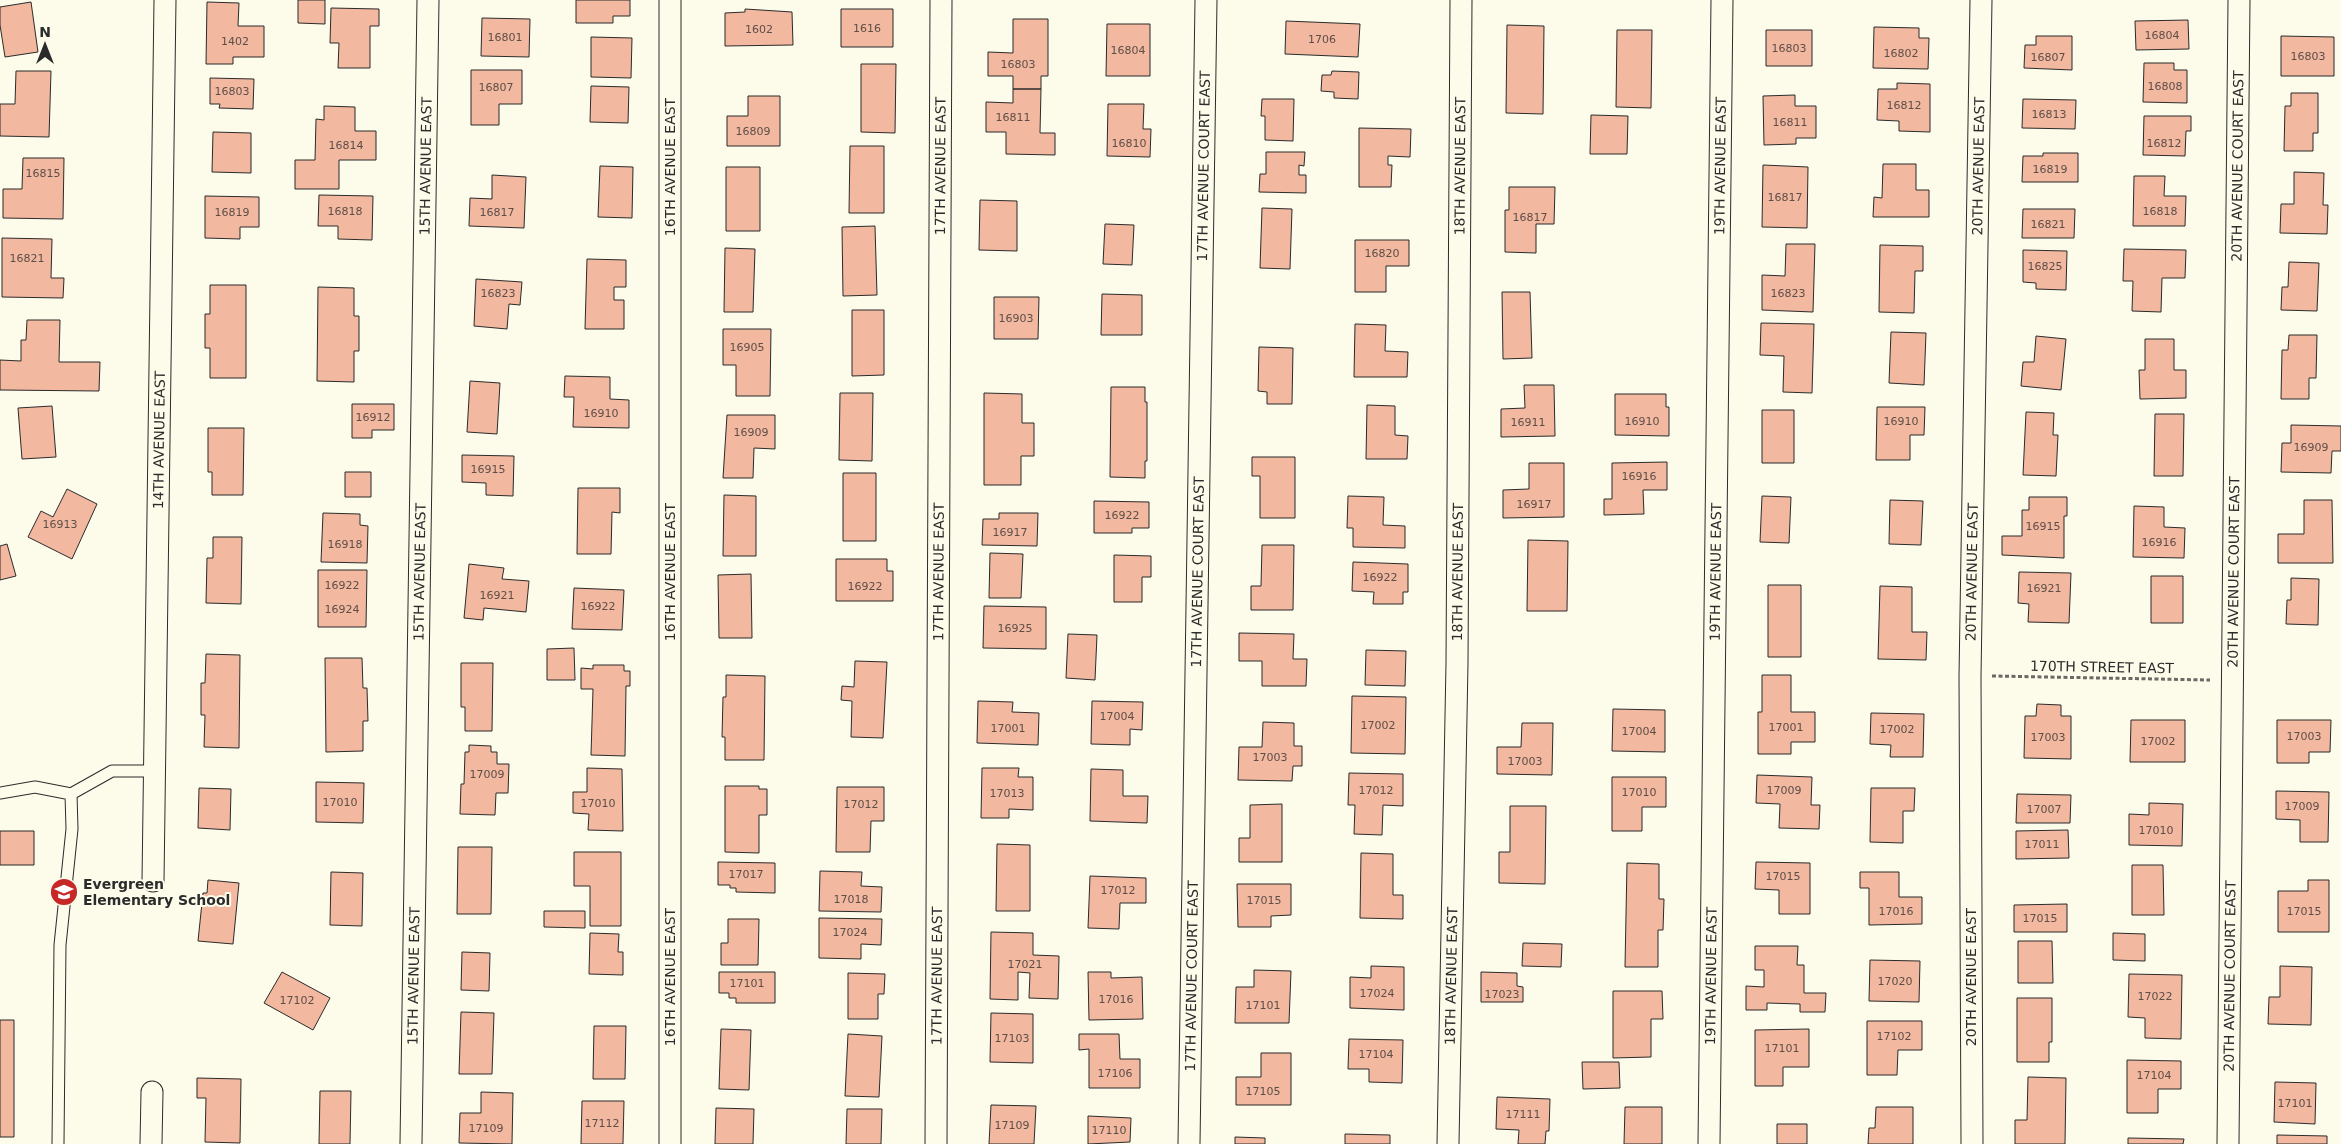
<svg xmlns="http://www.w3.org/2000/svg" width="2341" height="1144" font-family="'DejaVu Sans',sans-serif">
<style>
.building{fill:#f2b8a0;stroke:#2b2b2b}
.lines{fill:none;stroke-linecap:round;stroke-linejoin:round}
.lane-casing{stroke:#2b2b2b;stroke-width:13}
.street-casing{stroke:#2b2b2b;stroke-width:23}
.path{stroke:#6a6964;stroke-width:3;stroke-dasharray:4 2.5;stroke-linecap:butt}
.lane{stroke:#fdfbea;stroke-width:11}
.street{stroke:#fdfbea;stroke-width:21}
.labels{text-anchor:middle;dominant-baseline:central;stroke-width:4;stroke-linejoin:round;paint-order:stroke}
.number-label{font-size:11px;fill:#5d4e48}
.street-label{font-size:14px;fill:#2b2b2b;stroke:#fdfbea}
.poi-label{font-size:14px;font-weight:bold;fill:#2b2b2b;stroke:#fdfbea;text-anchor:start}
</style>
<rect width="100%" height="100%" fill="#fdfbea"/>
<path class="building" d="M298,0H325V24L298,23Z
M576,0H630V16H613V23H576Z
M31,2L38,52L5,57L0,25V7Z
M207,2L239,3L238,26H264V57H233V64H206Z
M331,8L379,9V26H370V68H338L339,43H330Z
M745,9L792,12L793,45L725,46V13L745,12Z
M841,9H893V47H841Z
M482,18L530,19L529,57L481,56Z
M1013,19H1048V76H1041V89H1013V76H988V52L1013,53Z
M2188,20L2189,49L2136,50L2135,21Z
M1286,21L1360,24L1358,57L1285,54Z
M1107,24H1150V76H1106Z
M1507,25L1544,26L1543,114L1506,113Z
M1874,27L1919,28V38H1929L1928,69L1873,68Z
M1617,30H1652L1651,108L1616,107Z
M1766,30H1812V66H1766Z
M2036,36H2072V70L2024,68L2025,45H2036Z
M2281,36L2334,37V76H2281Z
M591,37L632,38L631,78L591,77Z
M2144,63H2174V70H2187V103L2143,102Z
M861,64H896L895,133L861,132Z
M471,70H522V104H499V125H471Z
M16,71H51L49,137L0,136V104H15Z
M1332,71L1359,72L1358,99L1334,98V92L1321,91L1322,75H1331Z
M210,78L254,79L253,109L219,108L220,104H210Z
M1897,83L1930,84V132L1899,131V121L1877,120L1878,89H1897Z
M591,86L629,87L628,123L590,122Z
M1013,89H1041L1040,133H1055V155L1006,154V132H986V102L1013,103Z
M2291,93H2318V133H2313V151H2284L2285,106H2291Z
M1795,95V106H1816V138H1796V144L1764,145L1763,96Z
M748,96H780V146H727V116H748Z
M1262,99H1294L1293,141L1265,140V116H1261Z
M2023,99L2076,100L2075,129L2022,128Z
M1108,104H1144L1143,129H1151L1150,157L1107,156Z
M324,106L355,107V131H376V160H339V189H295V160H315L316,119L324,120Z
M1591,115L1628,116L1627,154H1590Z
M2144,116H2191V131H2186L2185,156L2143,155Z
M1359,128L1411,129L1410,157L1388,156V165H1392L1391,187H1359Z
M213,132L251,133V173L212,172Z
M850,146H884V213H849Z
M1266,152H1305L1304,166L1299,165V175H1306V193L1259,192L1260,174H1266Z
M2043,153H2078V182H2022L2023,156H2043Z
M23,158H64L63,219L3,218V189H22Z
M1883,164H1916V190H1929V217H1873L1874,197L1882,198Z
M1763,165L1808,167L1807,228L1762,227Z
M600,166L633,167L632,218L598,217Z
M726,167H760V231H726Z
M2294,172L2324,173L2323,205H2328L2327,234L2280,233L2281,204H2294Z
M492,175L526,177L524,228L469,226L470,198L492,199Z
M2134,176H2165L2164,196H2186L2185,226H2133Z
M1509,187H1555L1554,224H1536V253L1505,252V210H1509Z
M319,195L373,196L372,240L338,239V226H318Z
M205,196L259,197V227H240V239L205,238Z
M980,200L1017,201V251L979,250Z
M1262,208L1292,209L1290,269L1260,268Z
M2023,209H2075L2074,238H2022Z
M1105,224L1134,225L1132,265L1103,264Z
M875,226L877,295L843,296L842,227Z
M2,238L52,239L51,278H64L63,298L2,297Z
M1355,240H1409V266H1386V292H1355Z
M1786,244H1815L1813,312L1762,310V275L1785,276Z
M1880,245L1923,246V271H1915L1914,313L1879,312Z
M725,248L755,249L753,312H724Z
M2124,249L2186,250L2185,278H2162L2161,312L2132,311L2133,281H2123Z
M2023,250L2067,251L2066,290L2036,289V283L2023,282Z
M587,259L626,260V287H614V300H624V329H585Z
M2289,262L2319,263L2317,311L2281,310L2282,287H2288Z
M476,279L522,282L520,305L509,304L507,329L474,326Z
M210,285H246V378H210V348H205V314H210Z
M318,287L354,288V316H359V351H354V382L317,381Z
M1502,292H1530L1532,358L1503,359Z
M1102,294L1142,295V335H1101Z
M994,297H1039L1038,339H994Z
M852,310H884V375L852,376Z
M27,320H60L59,362H100L99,391L0,390V360L21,361V340H26Z
M1761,323L1814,324L1812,393L1783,392L1784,356L1760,355Z
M1355,324L1386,325L1385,351L1408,352L1407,377H1354Z
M723,329H771L770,396H736V365H723Z
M1891,332L1926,333L1924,385L1889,383Z
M2289,335H2317L2316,378H2309V399H2281L2282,350H2288Z
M2036,336L2066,339L2061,390L2021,386L2023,362H2034Z
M2145,339H2174V370H2186V398L2140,399L2139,370H2145Z
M1259,347L1293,348L1292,404H1267V392L1258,391Z
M565,376L610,377V399L629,400V428L573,427L574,397H564Z
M470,381L500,383L497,434L467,432Z
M1524,385H1554L1555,436L1501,437V409L1525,408Z
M1111,387H1145V402H1147V461H1145V478L1110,477Z
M840,393H873L872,461L839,460Z
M984,393L1022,394V423H1034V456H1021V485H984Z
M1615,394H1666V407H1669V436L1615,435Z
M352,404H394V430H372V438H352Z
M1367,405L1395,406V435L1408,436L1407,459H1366Z
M52,406L56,457L22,459L18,408Z
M1877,407H1925L1924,435H1910V460H1876Z
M1762,410H1794V463H1762Z
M2026,412L2054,413L2053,435H2058L2056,476L2023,475Z
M2155,414H2184L2183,476H2154Z
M727,415H775V449L754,448L753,478H723Z
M2291,425L2341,426V451H2332L2331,473L2281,472L2282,443H2291Z
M208,428H244L243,495H212V472H208Z
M462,455L514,456L513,496L486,495V483L462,482Z
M1252,457H1295V518H1260V476H1252Z
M1667,462V490H1643L1644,514L1604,515V499H1612V463Z
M1529,463H1564V517L1503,518V490L1529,489Z
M345,472H371V497H345Z
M843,473H876V541H843Z
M578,488H620V513L612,512L611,554H577Z
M67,489L97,504L72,559L28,537L41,511L53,517Z
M724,495L756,496V556H723Z
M1348,496L1384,497L1383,525L1405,526V548L1353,547V528H1347Z
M1762,496L1791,497L1789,543L1760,542Z
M2029,497H2067V516H2064V558L2002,555V536H2022V510H2029Z
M1890,500L1923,501L1921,545L1889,544Z
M2304,500H2332L2333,563H2278V534H2304Z
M1094,501L1149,502V528H1132V533H1094Z
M2134,506L2164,507V527L2185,528L2184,558L2133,557Z
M323,513L360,514V525L368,526L367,563L321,562Z
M999,513H1038L1037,546L982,545L983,519H999Z
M213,537H242L241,604L206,603L207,558H213Z
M1528,540L1568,541L1567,611H1527Z
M7,544L16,576L0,580V546Z
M1262,545H1294L1293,610H1251V586H1261Z
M990,553L1023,554L1021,598H989Z
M1114,555L1151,556V577H1142V602H1114Z
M836,559H887V571H893V601H836Z
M1353,562L1408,564V592H1403V604H1373L1374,592L1352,591Z
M469,564L504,568L502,579L529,581L526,612L484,608L483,620L464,618Z
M318,570H367L366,627H318Z
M2019,572L2071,573L2069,623L2028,622L2029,604L2018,603Z
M751,574L752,638H719L718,575Z
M2151,576H2183V623H2151Z
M2291,578L2319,579L2318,625L2286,624L2287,600H2291Z
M1768,585H1801V657H1768Z
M1880,586L1912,587V632H1927L1926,660L1878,659Z
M574,588L624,590L622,630L572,629Z
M984,606L1046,607V649L983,648Z
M1239,633L1294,634L1293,659H1307L1306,686H1262V661H1239Z
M1068,634L1097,635L1095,680L1066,678Z
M574,648L575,680H547V649Z
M1366,650L1406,651L1405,686L1365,685Z
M206,654L240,655L239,748L204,747L205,715H201V683H205Z
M325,658H362L363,688H367L368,721H363V751L326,752Z
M855,661L887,662L883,738L851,737L852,701L841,700L842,686L854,687Z
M461,663H493L492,731H465V707H461Z
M593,665H624V671H630V686H626L625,756L591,755L593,689H581V668L593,669Z
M726,675L765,676L764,760H725V737H722L723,697H726Z
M1762,675H1791V712H1815V742H1791V754H1758V712H1762Z
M1352,696L1406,697L1405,754L1351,753Z
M978,701L1013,702L1012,712L1039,713L1038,745L977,743Z
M1092,701L1143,702L1142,730L1130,729V745L1091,744Z
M2037,704L2061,705V716H2071V759L2024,758L2025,716H2036Z
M1613,709L1665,710V752L1612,751Z
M1871,713L1924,714L1923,757H1890L1891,745L1870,744Z
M2131,720H2185V762H2130Z
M2277,720H2331L2330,752H2309V763H2277Z
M1263,722L1294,723V746H1302V766H1293L1292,781L1238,780L1239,747H1262Z
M1522,723H1553L1552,775L1497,774V747H1521Z
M469,745L491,746V752H497V764H509L508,793H496L495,815L460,814L461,784H464L465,752H469Z
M587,768L622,769L623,831L588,830L589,814L573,813V792H587Z
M982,768H1019L1018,777H1033V810L1009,809V818H981Z
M1091,769L1123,770V796H1148L1147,823L1090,821Z
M1349,773L1403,774V806L1383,805L1382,835L1354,834L1355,805H1348Z
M1757,775L1812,777L1811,805H1820L1819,829L1779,828L1780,804L1756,803Z
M1612,777H1666V807H1642V831H1612Z
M316,782L364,783L363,823L316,822Z
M725,786H759V789H767V815H759V853L725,852Z
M837,787H884V821H871L870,852H836Z
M199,788L231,789L230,830L198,828Z
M1871,788H1915L1914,811H1903V843L1870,842Z
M2276,791L2329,792L2328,842H2300V820L2276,819Z
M2017,794L2071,795L2070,823H2016Z
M2149,803L2183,804L2182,846L2129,845V814L2149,815Z
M1282,804V862H1239V838H1250V805Z
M1510,806H1546L1545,884L1499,883V852H1510Z
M2068,830L2069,858L2016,859V831Z
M0,831H34V865H0Z
M997,844L1030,845V911H996Z
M458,847H492L491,914H457Z
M574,852H621V926H590V886H574Z
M1361,853L1393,854V895H1403V919L1360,918Z
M718,862L775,863V893L736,892V888H730V885H718Z
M1756,862L1810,863V914H1779V890L1755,889Z
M1627,863L1659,864V899H1664L1663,930H1658V967H1625Z
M2132,865H2163L2164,915H2132Z
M820,871L862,872L861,886L882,887L881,912L819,911Z
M331,872L363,873L362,926L330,925Z
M1860,872H1899V897H1922V924L1869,925V888H1860Z
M1090,876L1146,878V903H1120L1119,929L1088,928Z
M208,880L239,883L233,944L198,941L203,893H207Z
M2308,880H2329V932H2278V891H2308Z
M1237,884H1291V915L1271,916V927H1238Z
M2067,904V932H2014V905Z
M544,911H585V928L544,927Z
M819,918L882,919L881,945L861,944V959L819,958Z
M728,919H759L758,965H721V943H728Z
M991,932L1033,933V955L1059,956L1058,999L1029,998L1030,973L1018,972V1000L990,999Z
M590,933L619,934L618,952H623V975L589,974Z
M2113,933L2145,934V961L2113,960Z
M2018,941H2052L2053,983H2018Z
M1523,943L1562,944L1561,967L1522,966Z
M1755,946H1798L1797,965H1804V993H1826L1825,1012H1800V1004L1767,1003V1010H1746V986L1764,987V970H1755Z
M462,952L490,953L489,991L461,990Z
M1870,960L1920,961L1919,1002L1869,1001Z
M1371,966L1404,967V1010L1350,1008V977L1371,978Z
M2280,966L2312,967L2311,1025L2268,1024L2269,997H2280Z
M1254,970L1291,971L1289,1023H1235L1236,987H1254Z
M282,972L330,998L313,1030L264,1003Z
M719,972H775V1003H736V998H729V993H719Z
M1088,972H1111V978L1142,977L1143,1019L1089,1020Z
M1481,972L1517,973V986L1523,987V1002H1481Z
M848,973L885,974L884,994H878V1019H848Z
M2129,974L2182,975L2181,1039L2145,1038V1018L2128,1017Z
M1613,991H1662L1663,1019H1651V1057L1613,1058Z
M2017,998H2052V1042H2049V1062H2017Z
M461,1012L494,1013L492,1074H459Z
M991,1013L1033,1014V1063L990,1062Z
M0,1020H14V1137H0Z
M1867,1021H1922V1050H1898L1897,1075H1867Z
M594,1026H626L625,1079H593Z
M721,1029L751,1030L749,1090L719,1089Z
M1809,1029V1067H1783V1086H1755V1030Z
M848,1034L882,1036L879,1097L845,1096Z
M1079,1034H1119L1120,1059H1140V1088H1089V1049L1079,1050Z
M1349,1039L1403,1040L1402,1083L1369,1082V1069H1348Z
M1261,1053H1291V1105H1236V1077H1261Z
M2127,1060L2181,1061V1089H2158V1113H2127Z
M1582,1062H1619L1620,1088L1583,1089Z
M2028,1077L2066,1078L2065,1144H2015V1120H2027Z
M197,1078L241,1079L240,1143L205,1142L206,1098H197Z
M2275,1082L2316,1083L2315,1124L2274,1122Z
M320,1091H351L350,1144H319Z
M481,1092L513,1093L512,1144L459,1143L460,1113H481Z
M1497,1097L1550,1099L1549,1131H1546L1545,1144H1518L1519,1130L1496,1129Z
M582,1101H624L623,1144H581Z
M991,1105L1036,1106L1034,1144H989Z
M1625,1107H1662V1144H1624Z
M1876,1107H1913V1144H1868L1869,1128H1875Z
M716,1108L754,1109L753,1144H715Z
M847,1109H882L881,1144H846Z
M1088,1116L1131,1118L1130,1142L1088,1144Z
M1777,1124H1807V1144H1777Z
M1345,1134L1390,1135V1144H1345Z
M2277,1135L2327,1136V1144H2277Z
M1235,1137L1265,1138V1144H1235Z
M2128,1138L2184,1139L2183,1144H2128Z"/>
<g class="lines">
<defs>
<path id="lane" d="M0,793L35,787L71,794
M58,1144L60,945L72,829L71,794L112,771H154"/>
<g id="street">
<path id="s1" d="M153,881L165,0"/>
<path d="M151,1144L152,1092"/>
<path id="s2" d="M411,1144L428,0"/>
<path d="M670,1144V0"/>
<path id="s3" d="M936,1144L941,0"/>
<path id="s4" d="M1189,1144L1206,0"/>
<path id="s5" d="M1448,1144L1457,663L1461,0"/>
<path id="s6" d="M1709,1144L1722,0"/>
<path id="s7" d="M1972,1144L1970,676L1981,0"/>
<path id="s8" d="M2228,1144L2239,0"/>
</g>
</defs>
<use href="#lane" class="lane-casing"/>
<use href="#street" class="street-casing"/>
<path class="path" d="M1992,676L2210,680"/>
<use href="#lane" class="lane"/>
<use href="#street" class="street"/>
</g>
<defs>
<symbol id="school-disc" viewBox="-11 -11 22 22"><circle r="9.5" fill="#c62828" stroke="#fdfbea"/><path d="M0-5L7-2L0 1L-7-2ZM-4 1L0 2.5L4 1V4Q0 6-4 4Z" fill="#fff"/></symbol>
</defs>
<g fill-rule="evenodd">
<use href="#school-disc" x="48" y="876" width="32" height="32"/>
</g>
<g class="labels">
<g class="number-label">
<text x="867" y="28">1616</text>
<text x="759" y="29">1602</text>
<text x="2162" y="35">16804</text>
<text x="505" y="37">16801</text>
<text x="1322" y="39">1706</text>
<text x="235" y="41">1402</text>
<text x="1789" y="48">16803</text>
<text x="1128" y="50">16804</text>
<text x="1901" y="53">16802</text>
<text x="2308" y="56">16803</text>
<text x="2048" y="57">16807</text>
<text x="1018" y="64">16803</text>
<text x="2165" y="86">16808</text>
<text x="496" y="87">16807</text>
<text x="232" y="91">16803</text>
<text x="1904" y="105">16812</text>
<text x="2049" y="114">16813</text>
<text x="1013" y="117">16811</text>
<text x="1790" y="122">16811</text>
<text x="753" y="131">16809</text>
<text x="1129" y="143">16810</text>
<text x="2164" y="143">16812</text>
<text x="346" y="145">16814</text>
<text x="2050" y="169">16819</text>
<text x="43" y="173">16815</text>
<text x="1785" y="197">16817</text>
<text x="345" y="211">16818</text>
<text x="2160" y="211">16818</text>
<text x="232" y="212">16819</text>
<text x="497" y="212">16817</text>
<text x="1530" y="217">16817</text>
<text x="2048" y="224">16821</text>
<text x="1382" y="253">16820</text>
<text x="27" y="258">16821</text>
<text x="2045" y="266">16825</text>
<text x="498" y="293">16823</text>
<text x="1788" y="293">16823</text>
<text x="1016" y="318">16903</text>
<text x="747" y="347">16905</text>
<text x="601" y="413">16910</text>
<text x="373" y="417">16912</text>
<text x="1642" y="421">16910</text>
<text x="1901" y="421">16910</text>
<text x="1528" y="422">16911</text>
<text x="751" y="432">16909</text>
<text x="2311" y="447">16909</text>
<text x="488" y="469">16915</text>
<text x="1639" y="476">16916</text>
<text x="1534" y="504">16917</text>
<text x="1122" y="515">16922</text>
<text x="60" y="524">16913</text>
<text x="2043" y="526">16915</text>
<text x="1010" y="532">16917</text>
<text x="2159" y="542">16916</text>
<text x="345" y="544">16918</text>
<text x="1380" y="577">16922</text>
<text x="342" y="585">16922</text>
<text x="865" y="586">16922</text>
<text x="2044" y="588">16921</text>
<text x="497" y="595">16921</text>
<text x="598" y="606">16922</text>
<text x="342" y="609">16924</text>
<text x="1015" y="628">16925</text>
<text x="1117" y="716">17004</text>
<text x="1378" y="725">17002</text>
<text x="1786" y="727">17001</text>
<text x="1008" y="728">17001</text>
<text x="1897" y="729">17002</text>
<text x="1639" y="731">17004</text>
<text x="2304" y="736">17003</text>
<text x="2048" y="737">17003</text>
<text x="2158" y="741">17002</text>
<text x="1270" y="757">17003</text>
<text x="1525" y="761">17003</text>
<text x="487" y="774">17009</text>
<text x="1376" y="790">17012</text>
<text x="1784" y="790">17009</text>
<text x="1639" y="792">17010</text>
<text x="1007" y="793">17013</text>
<text x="340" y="802">17010</text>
<text x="598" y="803">17010</text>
<text x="861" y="804">17012</text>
<text x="2302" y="806">17009</text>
<text x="2044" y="809">17007</text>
<text x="2156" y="830">17010</text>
<text x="2042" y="844">17011</text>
<text x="746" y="874">17017</text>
<text x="1783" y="876">17015</text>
<text x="1118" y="890">17012</text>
<text x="851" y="899">17018</text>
<text x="1264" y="900">17015</text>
<text x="1896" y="911">17016</text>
<text x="2304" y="911">17015</text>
<text x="2040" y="918">17015</text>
<text x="850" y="932">17024</text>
<text x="1025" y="964">17021</text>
<text x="1895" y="981">17020</text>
<text x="747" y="983">17101</text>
<text x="1377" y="993">17024</text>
<text x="1502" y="994">17023</text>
<text x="2155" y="996">17022</text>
<text x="1116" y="999">17016</text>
<text x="297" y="1000">17102</text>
<text x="1263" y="1005">17101</text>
<text x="1894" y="1036">17102</text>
<text x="1012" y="1038">17103</text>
<text x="1782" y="1048">17101</text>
<text x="1376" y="1054">17104</text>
<text x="1115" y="1073">17106</text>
<text x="2154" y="1075">17104</text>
<text x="1263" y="1091">17105</text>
<text x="2295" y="1103">17101</text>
<text x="1523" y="1114">17111</text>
<text x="602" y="1123">17112</text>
<text x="1012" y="1125">17109</text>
<text x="486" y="1128">17109</text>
<text x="1109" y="1130">17110</text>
</g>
<g class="street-label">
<text stroke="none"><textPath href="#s2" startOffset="978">15TH AVENUE EAST</textPath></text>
<text transform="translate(670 167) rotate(-90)">16TH AVENUE EAST</text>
<text stroke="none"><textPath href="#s3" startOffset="978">17TH AVENUE EAST</textPath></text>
<text stroke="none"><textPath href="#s4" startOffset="978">17TH AVENUE COURT EAST</textPath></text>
<text stroke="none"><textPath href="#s5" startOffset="978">18TH AVENUE EAST</textPath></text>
<text stroke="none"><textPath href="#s6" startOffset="978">19TH AVENUE EAST</textPath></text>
<text stroke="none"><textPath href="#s7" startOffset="978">20TH AVENUE EAST</textPath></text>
<text stroke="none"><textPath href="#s8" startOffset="978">20TH AVENUE COURT EAST</textPath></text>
<text stroke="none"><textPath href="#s1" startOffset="441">14TH AVENUE EAST</textPath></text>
<text stroke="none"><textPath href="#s2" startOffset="572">15TH AVENUE EAST</textPath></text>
<text transform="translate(670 572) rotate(-90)">16TH AVENUE EAST</text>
<text stroke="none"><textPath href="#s3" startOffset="572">17TH AVENUE EAST</textPath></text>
<text stroke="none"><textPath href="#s4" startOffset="572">17TH AVENUE COURT EAST</textPath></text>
<text stroke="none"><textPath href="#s5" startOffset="572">18TH AVENUE EAST</textPath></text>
<text stroke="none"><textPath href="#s6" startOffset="572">19TH AVENUE EAST</textPath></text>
<text stroke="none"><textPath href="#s7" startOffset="572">20TH AVENUE EAST</textPath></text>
<text stroke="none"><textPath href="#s8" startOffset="572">20TH AVENUE COURT EAST</textPath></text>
<text transform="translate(2102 667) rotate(1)">170TH STREET EAST</text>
<text stroke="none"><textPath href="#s2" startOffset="168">15TH AVENUE EAST</textPath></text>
<text transform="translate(670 977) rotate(-90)">16TH AVENUE EAST</text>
<text stroke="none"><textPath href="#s3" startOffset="168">17TH AVENUE EAST</textPath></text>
<text stroke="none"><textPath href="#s4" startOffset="168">17TH AVENUE COURT EAST</textPath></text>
<text stroke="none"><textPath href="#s5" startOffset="168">18TH AVENUE EAST</textPath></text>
<text stroke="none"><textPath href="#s6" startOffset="168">19TH AVENUE EAST</textPath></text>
<text transform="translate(1971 977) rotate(-90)">20TH AVENUE EAST</text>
<text stroke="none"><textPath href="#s8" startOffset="168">20TH AVENUE COURT EAST</textPath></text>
</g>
<g class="poi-label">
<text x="83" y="884">Evergreen<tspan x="83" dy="16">Elementary School</tspan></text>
</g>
</g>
<g transform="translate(45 45)" stroke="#fdfbea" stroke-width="4" paint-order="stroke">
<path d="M0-4L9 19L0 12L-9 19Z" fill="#2b2b2b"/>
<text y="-8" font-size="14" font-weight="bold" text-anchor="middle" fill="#2b2b2b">N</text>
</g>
</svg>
